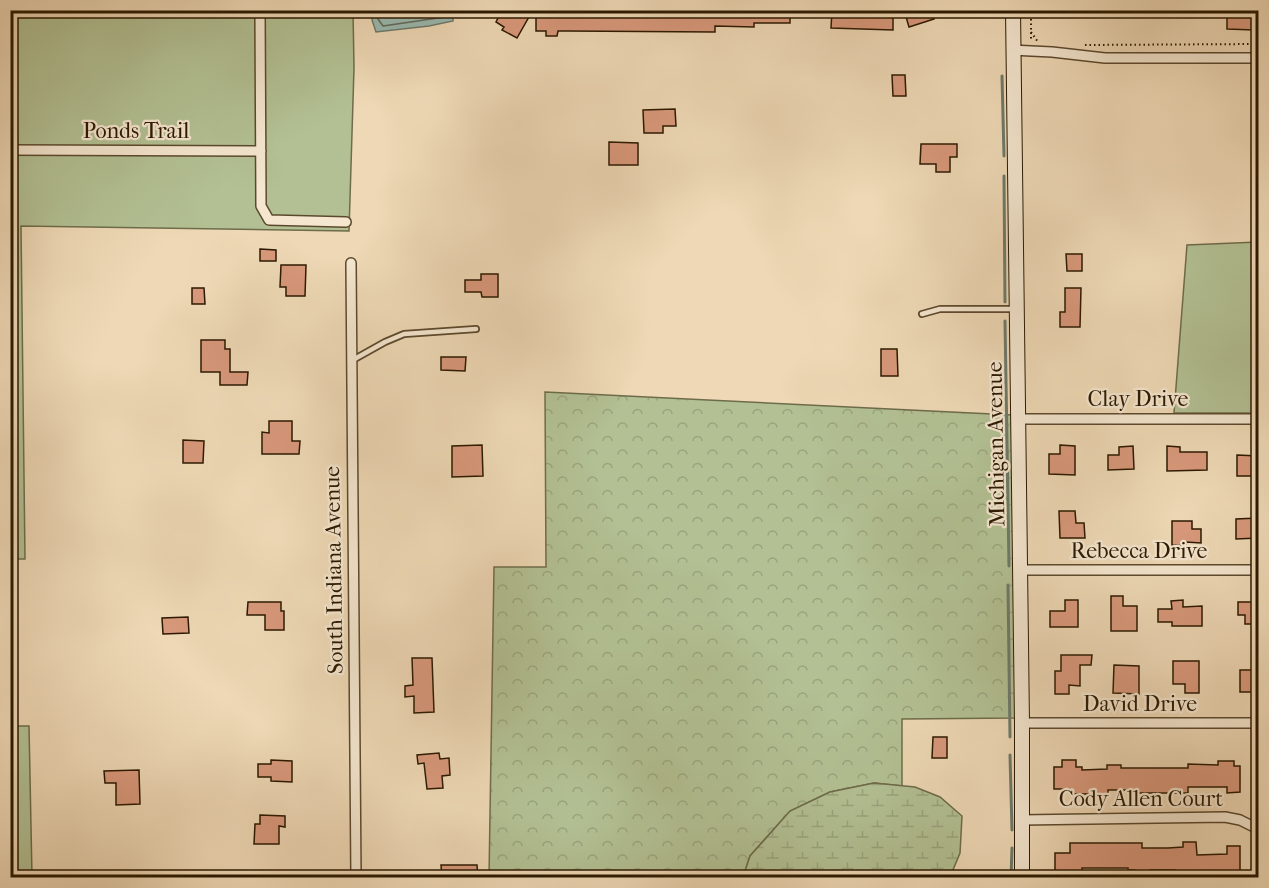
<svg xmlns="http://www.w3.org/2000/svg" width="1269" height="888" font-family="'IM FELL French Canon',serif">
<style>
.grass{fill:#b2c093;stroke:#6e6c4a;stroke-width:1.5}
.forest{fill:url(#forest-crowns);stroke:#6e6c4a;stroke-width:1.5}
.wetland{fill:url(#wetland-marsh);stroke:#6e6c4a;stroke-width:1.5}
.water{fill:#99b9b1;stroke:#6d796a;stroke-width:1.5}
.lines{fill:none;stroke-linecap:round;stroke-linejoin:round}
.shore{stroke:#626958;stroke-width:1.5}
.stream{stroke:#6d796a;stroke-width:3}
.building{fill:#d8987b;stroke:#2b1900;stroke-width:1.5}
.lane-casing{stroke:#5c492d;stroke-width:8}
.street-casing{stroke:#5c492d;stroke-width:12}
.secondary-casing{stroke:#2b1900;stroke-width:16}
.path{stroke:#2b1900;stroke-width:2;stroke-dasharray:1.5 3;stroke-linecap:butt}
.lane{stroke:#f4e6cf;stroke-width:4.5}
.street{stroke:#f4e6cf;stroke-width:9}
.secondary{stroke:#f4e6cf;stroke-width:14}
.labels{text-anchor:middle;dominant-baseline:central;stroke-width:4.5;stroke-linejoin:round;paint-order:stroke}
.street-label{font-size:22px;fill:#2b1900;stroke:#f4e6cf}
</style>
<defs>
<pattern id="forest-crowns" width="20" height="18" patternUnits="userSpaceOnUse" patternTransform="scale(1.5)"><rect width="20" height="18" fill="#b2c093"/><path d="M2 6a3 3 0 1 1 6 0M12 15a3 3 0 1 1 6 0" fill="none" stroke="#99a47d"/></pattern>
<pattern id="wetland-marsh" width="20" height="14" patternUnits="userSpaceOnUse" patternTransform="scale(1.5)"><rect width="20" height="14" fill="#b2c093"/><path d="M1 5h8M5 5V1M11 12h8M15 12V8" fill="none" stroke="#99a47d"/></pattern>
</defs>
<rect width="100%" height="100%" fill="#eed8b5"/>
<filter id="stains"><feTurbulence type="fractalNoise" baseFrequency=".00333" numOctaves="4"/><feColorMatrix values="0 0 0 0 .2 0 0 0 0 .09 0 0 0 0 .02 0 0 0 .5 -.17"/></filter>
<radialGradient id="worn" r=".72"><stop offset=".6" stop-color="#630" stop-opacity="0"/><stop offset="1" stop-color="#630" stop-opacity=".3"/></radialGradient>
<path class="grass" d="M10,11H353L354,68L349,231L21,226L25,559H11Z
M1258,242V413H1174L1187,245Z
M11,726H29L32,877H11Z"/>
<path class="forest" d="M545,392L1012,415L1016,718L902,719V786L874,783L830,792L790,811L750,856L743,877L489,878L494,567H546Z"/>
<path class="wetland" d="M874,783L915,787L940,797L962,816L960,853L950,877H743L750,856L790,811L830,792Z"/>
<path class="water" d="M372,11H453V21L429,26L376,32L372,20Z"/>
<g class="lines">
<path class="shore" d="M378,10V19L383,26L445,17L447,10"/>
<path class="stream" d="M996,16V10
M1002,76L1004,156
M1004,176L1005,302
M1005,321L1009,566
M1008,585L1010,737
M1010,755L1012,830
M1011,878L1012,848"/>
</g>
<path class="building" d="M502,10H521L530,15L517,38L502,30L504,27L496,22Z
M556,10H567V14L593,15V10H790V23H754V27L715,26V32L567,31H558L557,36H546V31H536V15H555Z
M832,10H893V30L831,28Z
M904,10H931L934,19L909,27Z
M1227,10H1254V30L1227,29Z
M892,75H905L906,96H893Z
M675,109L676,126H663V133H644L643,110Z
M609,142L638,143V165H609Z
M921,144H957V157H950V172H936V164H920Z
M260,249L276,250V261H260Z
M1066,254H1082V271H1067Z
M281,265H306L305,296H286V287H280Z
M481,274H498V297H482L481,292H465V280H481Z
M192,288H204L205,304H192Z
M1065,288H1081L1080,327H1060V312H1065Z
M201,340H225V349H230V372H248L247,385H220V372H201Z
M881,349H897L898,376H881Z
M441,357H466L465,371L441,370Z
M269,421H292V441H300L299,454H262V432L269,433Z
M183,440L204,441L203,463H183Z
M482,445L483,476L452,477V446Z
M1060,445L1075,446V475L1049,474V454H1060Z
M1133,446L1134,469L1108,470V455H1119V447Z
M1167,446L1180,447V452H1207V470L1167,471Z
M1237,455L1258,456V476H1237Z
M1059,511H1075L1076,523H1084L1085,538H1060Z
M1258,518V538L1236,539V519Z
M1172,521H1192V529H1201V543L1186,542V546L1172,545Z
M1111,596H1123V606H1137V631H1111Z
M1065,600H1078V627H1050V611H1065Z
M1183,600V607L1202,606V626H1172V622H1158V609H1172L1171,601Z
M248,602H281V611H284V630H265V615H247Z
M1238,602H1258V624H1245V615H1238Z
M188,617L189,633L163,634L162,618Z
M1061,655H1092L1091,665H1080V686L1069,685V694H1055V671H1061Z
M412,658H432L434,712L414,713V696L405,697V686L413,685Z
M1173,661H1199V693H1185V684H1173Z
M1114,665L1139,666V694L1113,693Z
M1240,670H1258V692H1240Z
M933,737H947V758H932Z
M439,753L440,759L449,758L450,775L442,776L443,788L427,789L424,763L418,764L417,755Z
M271,760L292,761V782L271,781V777H258V764H271Z
M1062,760H1076V767H1082V770L1107,769V765H1121V768H1188V764L1218,765V761H1234V766H1240V792L1227,793V787H1188V793H1129V790H1108V794H1070V789H1054V767H1062Z
M139,770L140,804L116,805V783H105L104,771Z
M260,815L285,816V827L279,826V844H254L255,824H260Z
M1183,842H1196L1197,855L1227,854V846H1240V878L1175,877V870H1150V875L1135,874V870H1128V868H1082V872H1076V878H1055V853H1070V843H1142V848H1168L1183,847Z
M441,865H477L478,878H442Z"/>
<g class="lines">
<defs>
<path id="lane" d="M922,314L940,309H1015
M351,361L385,342L404,334L476,329"/>
<path id="street" d="M260,10L261,206L269,220L346,222
M1012,50L1052,52L1105,58H1258
M10,150L261,151
M351,263L356,878
M1017,419H1258
M1019,570H1258
M1022,723H1258
M1021,820L1225,817L1240,820L1258,829"/>
<path id="secondary" d="M1013,10L1022,723V878"/>
</defs>
<use href="#lane" class="lane-casing"/>
<use href="#street" class="street-casing"/>
<use href="#secondary" class="secondary-casing"/>
<path class="path" d="M1031,10V41
M1031,32L1038,42
M1085,45L1258,44"/>
<use href="#lane" class="lane"/>
<use href="#street" class="street"/>
<use href="#secondary" class="secondary"/>
</g>
<g class="labels">
<g class="street-label">
<text x="136" y="131">Ponds Trail</text>
<text x="1138" y="399">Clay Drive</text>
<text transform="translate(996 444) rotate(-91)">Michigan Avenue</text>
<text x="1139" y="551">Rebecca Drive</text>
<text transform="translate(334 570) rotate(-91)">South Indiana Avenue</text>
<text x="1140" y="704">David Drive</text>
<text x="1141" y="799">Cody Allen Court</text>
</g>
</g>
<rect width="1269" height="888" fill="none" stroke="#eed8b5" stroke-width="36"/>
<rect x="12" y="12" width="1245" height="864" fill="none" stroke="#2b1900" stroke-width="3"/>
<rect x="18" y="18" width="1233" height="852" fill="none" stroke="#2b1900" stroke-width="1.5"/>
<rect width="100%" height="100%" filter="url(#stains)"/>
<rect width="100%" height="100%" fill="url(#worn)"/>
</svg>
